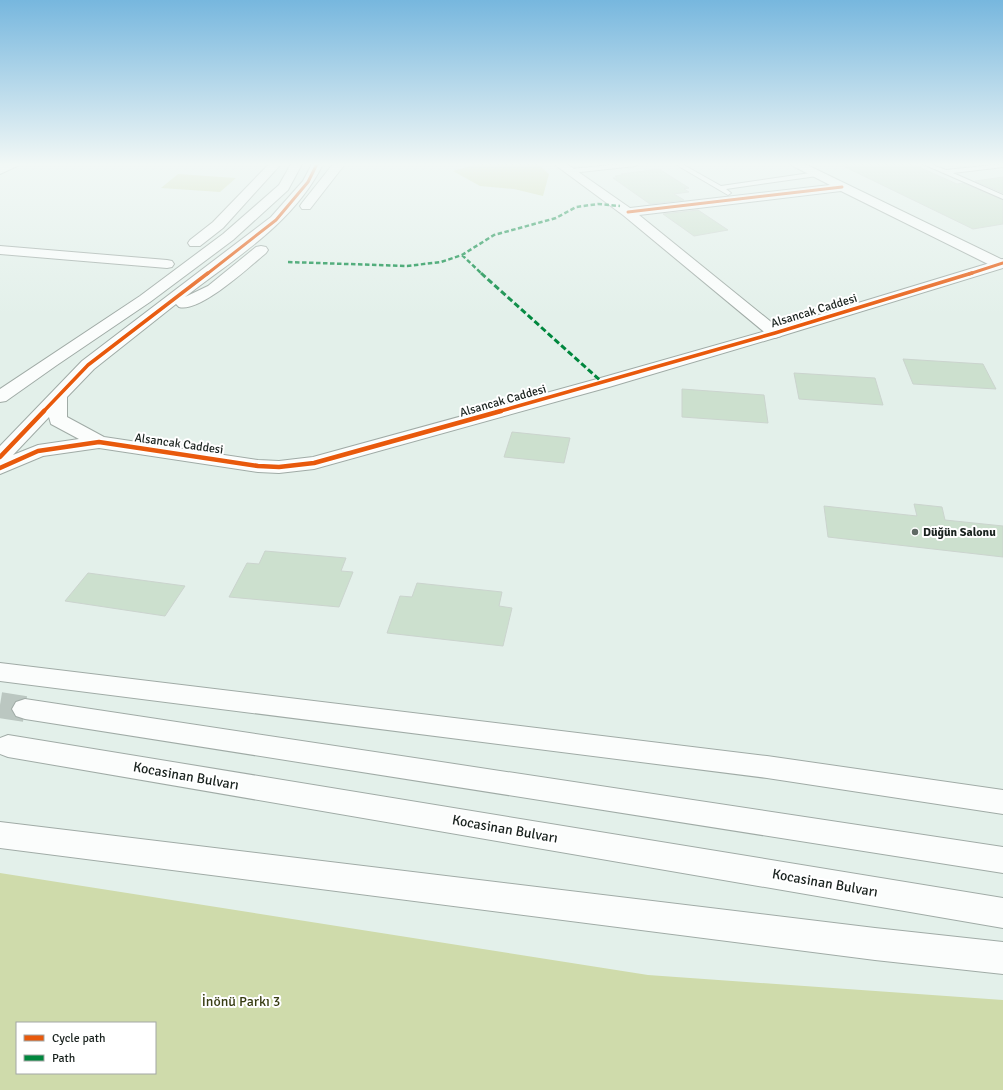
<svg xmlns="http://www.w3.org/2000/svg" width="1003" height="1090" font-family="Signika,sans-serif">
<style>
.green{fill:#cfdbab;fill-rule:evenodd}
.building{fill:#cce0ce;stroke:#cbd4ce}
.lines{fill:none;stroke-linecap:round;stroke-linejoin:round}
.highway-tunnel{stroke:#bbc7c1;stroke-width:26;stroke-dasharray:26 13;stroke-linecap:butt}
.lane-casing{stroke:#a0aba6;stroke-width:2}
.street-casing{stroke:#a0aba6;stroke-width:2}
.secondary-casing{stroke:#a0aba6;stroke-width:2}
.highway-casing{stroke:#a0aba6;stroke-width:2}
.lane{fill:#fbfdfc;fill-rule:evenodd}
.street{fill:#fbfdfc;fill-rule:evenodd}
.secondary{fill:#fbfdfc;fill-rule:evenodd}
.highway{fill:#fbfdfc;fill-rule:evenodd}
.quiet-far1{stroke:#00873e;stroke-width:2.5;stroke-dasharray:4.5 2.5;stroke-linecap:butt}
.quiet{stroke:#00873e;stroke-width:3;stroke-dasharray:6 3;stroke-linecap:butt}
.cycleway-far2-casing{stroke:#fff;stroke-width:4.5}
.cycleway-far1-casing{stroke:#fff;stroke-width:5.5}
.cycleway-casing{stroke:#fff;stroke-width:7}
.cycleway-far2{stroke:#e8590c;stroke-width:3}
.cycleway-far1{stroke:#e8590c;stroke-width:3.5}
.cycleway{stroke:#e8590c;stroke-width:4.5}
.poi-dot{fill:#606a65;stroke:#fff;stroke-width:1.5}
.labels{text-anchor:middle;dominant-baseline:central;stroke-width:4;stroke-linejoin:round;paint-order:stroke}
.street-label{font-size:12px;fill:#19221e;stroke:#fff}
.poi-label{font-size:12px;font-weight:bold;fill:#19221e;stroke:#fff;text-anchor:start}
.near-street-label{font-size:14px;fill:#19221e;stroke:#fff}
.near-park-label{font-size:14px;fill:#383d13;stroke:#fff}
</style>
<rect width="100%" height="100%" fill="#e3f0ea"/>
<path class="green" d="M477,164H538L549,174L543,196L514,189L480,186L453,171Z
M178,174L236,178L220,192L161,188Z
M0,873L648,975L1003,1000V1090H0ZM17,1023H155V1073H17Z"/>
<path class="building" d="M839,164H912L957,184L963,183L1003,200V224L973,229Z
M659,169L689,188L684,189L689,192L674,194L684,200L650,204L613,178H617L615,176L623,175L621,174Z
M1003,177V193L975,181Z
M698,210L728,230L694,236L663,214Z
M903,359L983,364L996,389L913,384Z
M794,373L875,378L883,405L799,399Z
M682,389L764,395L768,423L682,417Z
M512,432L570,438L564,463L504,457Z
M914,504L942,507L945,520L1003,526V557L828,537L824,506L917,516Z
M265,551L346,558L341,571L353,572L339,607L229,597L247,563L259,564Z
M88,573L185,586L165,616L65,601Z
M417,583L502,592L499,606L512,608L503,646L387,633L400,596L412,597Z"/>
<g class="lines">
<path class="highway-tunnel" d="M0,705L25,709"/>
<defs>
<path id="lane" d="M622,164H638L635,166L571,173L568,171L571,169Z
M675,164H682L721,186L817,172L820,174L817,176L726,189L731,193L728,195Z
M794,164H801L798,166Z
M923,164H930L946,170L1003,164V167L953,173L1003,195V199Z"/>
<path id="street" d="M5,164H19L17,166L0,174V166Z
M554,164H567L630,208L830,185L793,166L791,164H805L1003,260V267H994L841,191L639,215L781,330L783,333L781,336L775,338L769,336L623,215Z
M0,246L167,260L172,261L174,264L172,267L167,268L0,254Z"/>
<path id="secondary" d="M269,164H281L223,228L200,246H190L188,243L190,240L213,222Z
M291,164H302L288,190L233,240L150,302L57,365L6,401L0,402V389L140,296L223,234L279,185Z
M312,164H323C294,223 235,258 185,297L208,286L256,247L261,246L266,247L268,250L266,253C249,267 200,313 179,307L176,304L94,369L67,397V417L104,437L258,460L279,461L313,457L597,379L769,330L1003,259V268L781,336L609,387L314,469L279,473L258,472L99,448L43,456L0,474V446L82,361L271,217L303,181ZM49,417L51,424L79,439L38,445L13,455Z
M333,164H345L310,209H302L300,206L302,203Z"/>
<path id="highway" d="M0,663L767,756L1003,790V814L767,778L0,681Z
M25,699L1003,847V873L25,719L16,716L12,709L16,702Z
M8,735L1003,898V928L8,757L0,754V738Z
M0,822L875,928L1003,942V974L875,960L0,848Z"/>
</defs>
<use href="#lane" class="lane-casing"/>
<use href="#street" class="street-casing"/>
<use href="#secondary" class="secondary-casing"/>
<use href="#highway" class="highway-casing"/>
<use href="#lane" class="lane"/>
<use href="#street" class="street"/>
<use href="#secondary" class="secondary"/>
<use href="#highway" class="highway"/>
<path class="quiet-far1" d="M462,255L482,274
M288,262L407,266L441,262L462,255L494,235L556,218L576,207L598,204L620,206"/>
<path class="quiet" d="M481,273L603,383"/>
<defs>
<path id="cycleway-far2" d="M628,212L842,187
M207,274L276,220L308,182L317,164
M969,274L1003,263"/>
<path id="cycleway-far1" d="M43,412L88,365L208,273
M497,412L775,333L972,273"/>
<path id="cycleway" d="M0,457L44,411
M0,468L38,451L99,442L258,466L279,467L314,463L501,411"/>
</defs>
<use href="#cycleway-far2" class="cycleway-far2-casing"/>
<use href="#cycleway-far1" class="cycleway-far1-casing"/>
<use href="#cycleway" class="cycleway-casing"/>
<use href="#cycleway-far2" class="cycleway-far2"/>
<use href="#cycleway-far1" class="cycleway-far1"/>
<use href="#cycleway" class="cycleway"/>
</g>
<linearGradient id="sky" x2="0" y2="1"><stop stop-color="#77b7de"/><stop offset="0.52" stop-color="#f2f8f6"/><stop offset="1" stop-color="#f2f8f6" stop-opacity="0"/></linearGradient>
<rect width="1003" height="316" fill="url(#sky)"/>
<circle class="poi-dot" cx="915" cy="532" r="4"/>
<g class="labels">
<g class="street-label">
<text transform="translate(814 311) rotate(-17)">Alsancak Caddesi</text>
<text transform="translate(503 401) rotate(-16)">Alsancak Caddesi</text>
<text transform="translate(179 444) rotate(8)">Alsancak Caddesi</text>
</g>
<g class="poi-label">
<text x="923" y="532">Düğün Salonu</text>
</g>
<g class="near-street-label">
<text transform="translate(186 776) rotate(10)">Kocasinan Bulvarı</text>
<text transform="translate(505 829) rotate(10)">Kocasinan Bulvarı</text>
<text transform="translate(825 883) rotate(10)">Kocasinan Bulvarı</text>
</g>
<g class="near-park-label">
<text x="241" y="1001">İnönü Parkı 3</text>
</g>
</g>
<rect x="16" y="1022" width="140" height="52" fill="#ffffff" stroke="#a3a7a5"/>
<rect x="24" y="1035" width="20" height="6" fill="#e8590c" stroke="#a3a7a5"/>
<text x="52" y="1042" font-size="12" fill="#19221e">Cycle path</text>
<rect x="24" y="1055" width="20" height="6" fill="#00873e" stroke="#a3a7a5"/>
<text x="52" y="1062" font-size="12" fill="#19221e">Path</text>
</svg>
